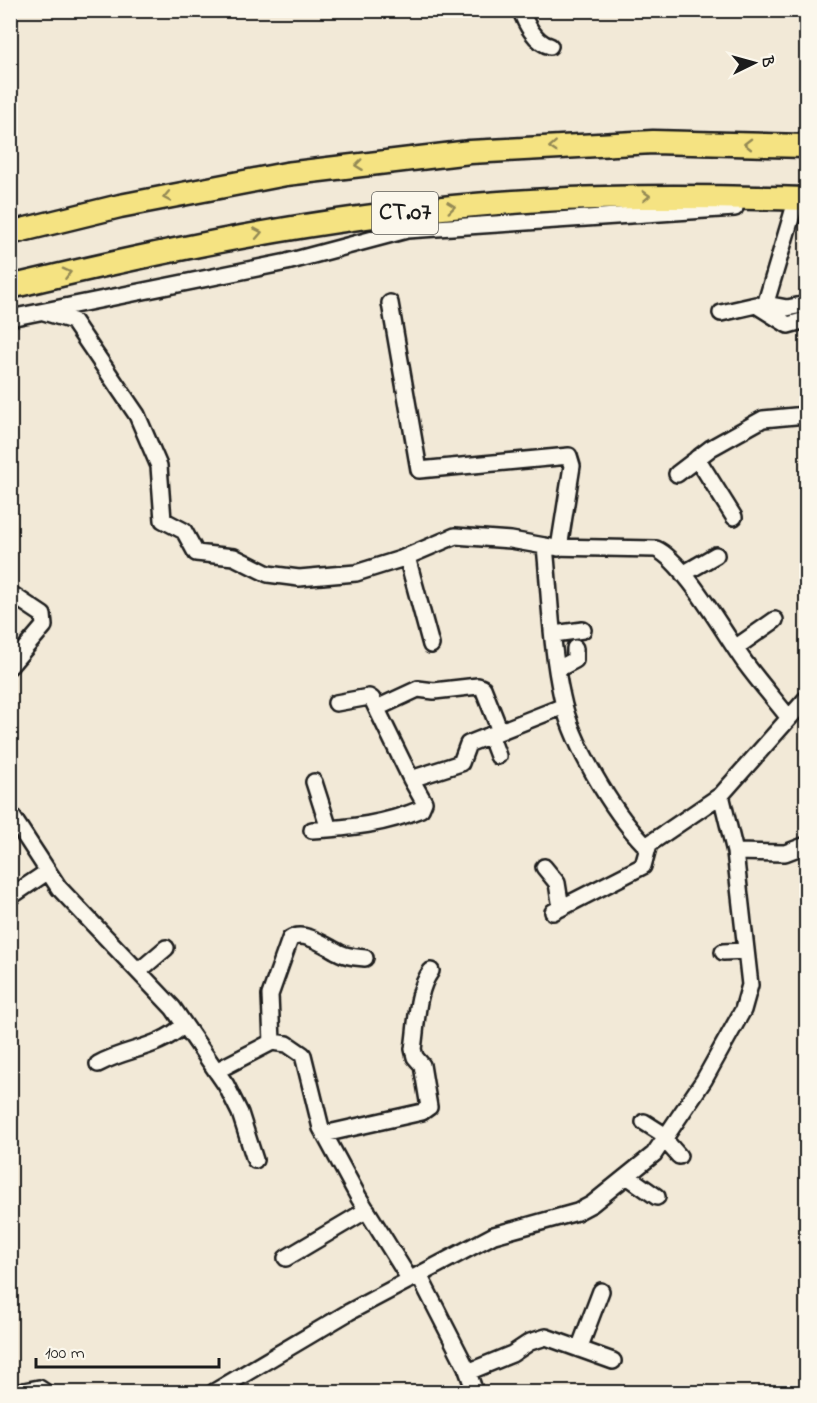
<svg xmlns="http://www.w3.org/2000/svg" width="817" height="1403" font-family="'Indie Flower',sans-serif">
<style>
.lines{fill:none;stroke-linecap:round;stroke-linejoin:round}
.minor-casing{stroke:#1c1c1c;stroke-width:20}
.highway-casing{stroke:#1c1c1c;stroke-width:27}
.minor{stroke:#fbf7ec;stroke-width:15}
.highway{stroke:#f5e382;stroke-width:22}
.oneway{stroke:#938954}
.labels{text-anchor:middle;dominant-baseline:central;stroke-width:6;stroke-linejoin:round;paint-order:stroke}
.shield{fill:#fbf7ec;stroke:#5f5e5a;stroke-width:1.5}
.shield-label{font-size:24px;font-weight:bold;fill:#1c1c1c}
</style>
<rect width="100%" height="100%" fill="#f2e9d7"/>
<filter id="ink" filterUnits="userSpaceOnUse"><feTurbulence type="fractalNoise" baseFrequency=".0167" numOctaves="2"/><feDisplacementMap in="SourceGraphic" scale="12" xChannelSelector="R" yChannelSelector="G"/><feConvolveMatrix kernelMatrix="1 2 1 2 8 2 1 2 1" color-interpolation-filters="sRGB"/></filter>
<g filter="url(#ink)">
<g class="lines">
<defs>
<path id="minor" d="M521,10C525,23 536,43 550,46
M390,303L419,470L569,456L572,466L559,548
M766,304L787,308L802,305
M764,309L794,208
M44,312L73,321L137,415L159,466L163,520L184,531L196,553L234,557L268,574L299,578L356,573L401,559L455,536L511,540L550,547L656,549C684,561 726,637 746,664C760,683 775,700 789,718
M721,313L756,305L788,325L806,320
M10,318L287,262L407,230L735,208
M697,458L734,517
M677,474L711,448L763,419L806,415
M545,546C550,596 551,648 562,697C571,742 612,811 644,844H649L721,795
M407,557L431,645
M683,574L716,555
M10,593L43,615L44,626L10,666
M554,634L583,630
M735,648L775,620
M558,669L575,660V648
M336,703L369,697L372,699L411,779
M377,708L418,689L434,691L478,686L483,688L500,731
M490,735L498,756
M314,782L329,829
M10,813L59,888L173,1008L226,1085L240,1113L255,1160
M312,830C351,828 385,824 421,809L424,802L411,779L461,763L468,744L564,706
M735,852L785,853L806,845
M544,867L557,883L561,908
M10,897L47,872
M553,912L643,866L649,844
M723,952L746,951
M139,971L166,948
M272,1042L270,995L290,939C304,929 327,947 340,953C348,957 356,957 365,958
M98,1064C129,1047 156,1050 184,1025
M216,1071L272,1042L287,1044L303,1055L321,1128L359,1198L410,1280
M644,1122L666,1136
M324,1134L422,1112L429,1107L422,1065L415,1057L413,1049C417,1024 416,991 431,971
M664,1139L679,1156
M627,1176L657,1197
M286,1258L367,1210
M419,1275L466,1367L475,1392
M579,1349L601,1291
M468,1372L512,1354L530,1342L546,1337L613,1361
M19,1392L39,1388L45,1392
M214,1392L349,1312L494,1235L577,1212L592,1204L654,1154L704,1080L743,1010L750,985L735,852L721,795L806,699"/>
<path id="highway" d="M10,233L120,206L286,174L470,152L653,142L806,146
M10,287C164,250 318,218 475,205C586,195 696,196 806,199"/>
</defs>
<use href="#minor" class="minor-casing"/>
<use href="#highway" class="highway-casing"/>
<use href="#minor" class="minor"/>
<use href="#highway" class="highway"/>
</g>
<defs><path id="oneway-chevron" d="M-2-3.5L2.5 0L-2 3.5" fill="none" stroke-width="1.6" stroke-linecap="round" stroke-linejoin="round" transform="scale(1.5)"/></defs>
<g class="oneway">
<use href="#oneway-chevron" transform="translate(748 144) rotate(-179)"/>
<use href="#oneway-chevron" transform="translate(553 147) rotate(177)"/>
<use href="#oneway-chevron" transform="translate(359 165) rotate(173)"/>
<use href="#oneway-chevron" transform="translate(646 196) rotate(-3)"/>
<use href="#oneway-chevron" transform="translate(167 197) rotate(169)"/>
<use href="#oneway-chevron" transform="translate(451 207) rotate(-7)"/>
<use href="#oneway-chevron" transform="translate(258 233) rotate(-11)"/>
<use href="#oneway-chevron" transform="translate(67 273) rotate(-14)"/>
</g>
</g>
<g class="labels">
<rect class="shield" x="372" y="192" width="66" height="42" rx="4.5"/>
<g class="shield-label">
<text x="405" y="213">CT.07</text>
</g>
</g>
<rect width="817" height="1403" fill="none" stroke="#fbf7ec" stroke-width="36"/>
<rect x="18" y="18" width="781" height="1367" fill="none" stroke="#1c1c1c" stroke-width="2" filter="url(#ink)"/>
<g transform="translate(754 63) rotate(85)" stroke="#fbf7ec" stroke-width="4.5" paint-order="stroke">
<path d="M0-4.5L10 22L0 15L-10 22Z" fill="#1c1c1c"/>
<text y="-9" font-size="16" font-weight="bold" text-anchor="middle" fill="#1c1c1c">B</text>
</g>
<path d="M36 1358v9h183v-9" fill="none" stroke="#1c1c1c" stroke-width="3"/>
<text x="45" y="1358" font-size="18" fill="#1c1c1c" stroke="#fbf7ec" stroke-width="4.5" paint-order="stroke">100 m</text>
</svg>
